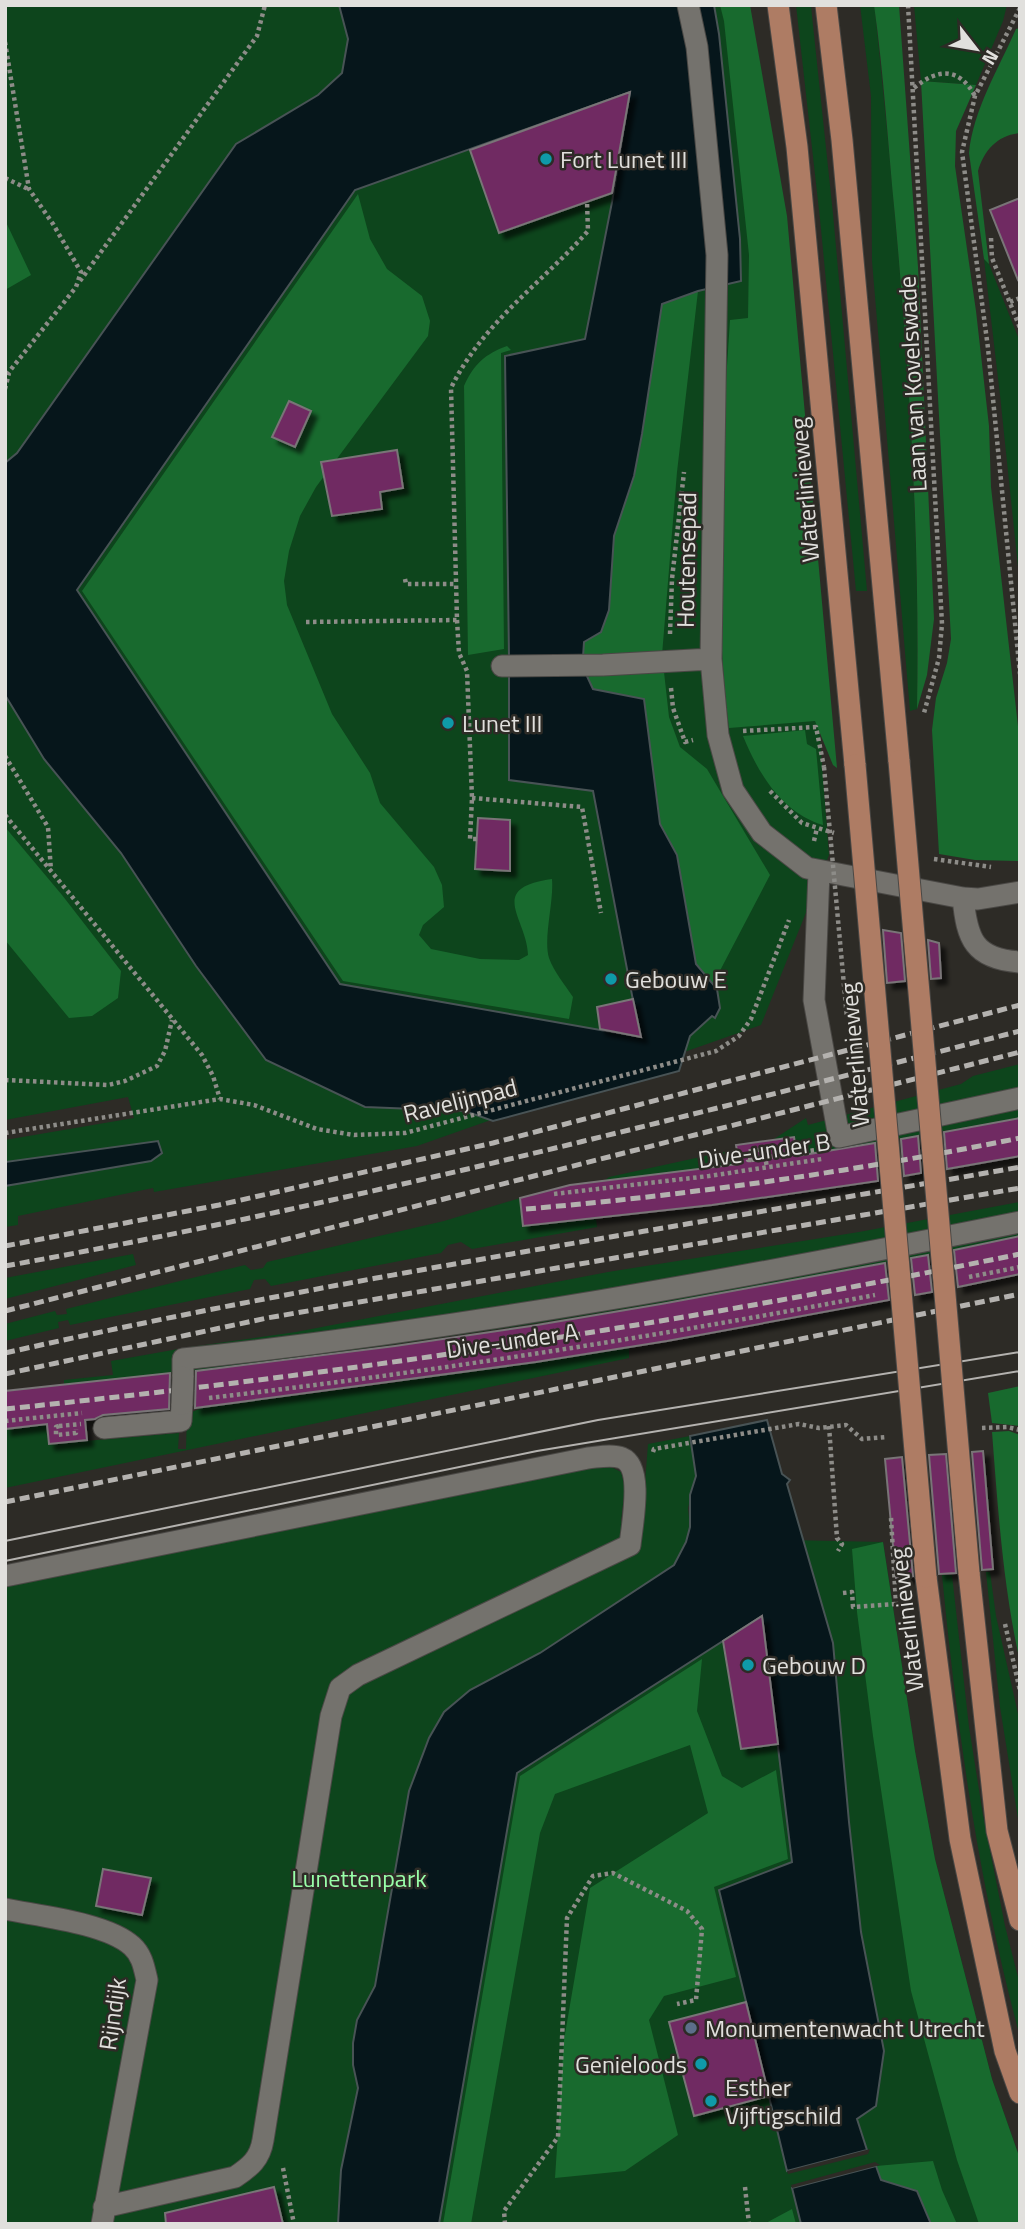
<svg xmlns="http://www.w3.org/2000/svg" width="1025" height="2229" font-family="'Titillium Web',sans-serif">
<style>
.green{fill:#0d451c}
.forest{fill:#186a2e}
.water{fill:#06161b;stroke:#485355;stroke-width:2}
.pier{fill:#2d2b26}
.building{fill:#702b62;stroke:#797477;stroke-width:2;filter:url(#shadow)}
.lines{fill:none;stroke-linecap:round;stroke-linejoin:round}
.minor-casing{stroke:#4a4845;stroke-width:23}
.major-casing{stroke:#4a4845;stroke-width:23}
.path{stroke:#8d8c88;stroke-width:4.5;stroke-dasharray:3.5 3.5;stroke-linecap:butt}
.minor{stroke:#74726d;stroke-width:21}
.major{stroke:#ae7c64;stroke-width:21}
.tram{stroke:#b4b2af;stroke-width:2}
.rail{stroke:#b4b2af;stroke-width:5;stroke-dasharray:10 5;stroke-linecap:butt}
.minor-bridge-casing{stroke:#4a4845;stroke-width:23;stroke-linecap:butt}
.major-bridge-casing{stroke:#4a4845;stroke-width:23;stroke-linecap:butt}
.path-bridge{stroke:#8d8c88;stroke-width:4.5;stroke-dasharray:3.5 3.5;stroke-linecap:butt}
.minor-bridge{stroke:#74726d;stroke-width:21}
.major-bridge{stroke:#ae7c64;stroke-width:21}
.culture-dot{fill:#0f9aa8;stroke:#2d2b26;stroke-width:2.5}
.service-dot{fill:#5c6f8a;stroke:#2d2b26;stroke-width:2.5}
.labels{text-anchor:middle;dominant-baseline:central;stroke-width:5;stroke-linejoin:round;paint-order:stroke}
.poi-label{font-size:24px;fill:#e1e0dd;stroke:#2d2b26;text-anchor:start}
.street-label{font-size:24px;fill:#e1e0dd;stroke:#2d2b26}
.park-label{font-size:24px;fill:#99fea9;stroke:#2d2b26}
</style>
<defs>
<filter id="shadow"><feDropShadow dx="6" dy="6" stdDeviation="2" flood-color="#0009"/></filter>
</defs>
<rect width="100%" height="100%" fill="#2d2b26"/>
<path class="green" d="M5,5H745L791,360L829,855L761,1025L417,1146L154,1192L153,1188L18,1216V1225L5,1227V1140L134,1118L128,1097L5,1120Z
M796,5H811L812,16L833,214L867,591H856L820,219Z
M860,5H874L875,11C899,243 921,476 917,709L910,711L872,261L871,96Z
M914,5H1007L1003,21L976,85L921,81Z
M984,259L989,264L1020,342V586L1000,395Z
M1020,1064V1118L797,1156L794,1137L774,1139L806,1118L808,1125L961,1084L973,1076Z
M737,1149L739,1164L604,1181L609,1177Z
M520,1198L523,1226L596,1219L597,1227L472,1249L461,1242L448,1245L441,1253L271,1286L265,1279L254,1280L250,1289L70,1325L68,1320L58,1322L59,1328L5,1341V1324L55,1311L57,1315L67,1314L66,1309L245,1265L251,1270L263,1268L267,1262L444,1221Z
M1020,1202V1236C745,1292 468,1338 189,1371L190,1347L296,1332L608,1272L859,1232Z
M133,1254L136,1265L5,1299V1278Z
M629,1347V1358L5,1488V1429L47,1424L50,1444L179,1433L178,1449H186L187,1414L204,1407L377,1385Z
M184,1348L183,1371L64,1385V1380L113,1375L111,1361Z
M690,1436L696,1476L688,1508L690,1527L688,1538L883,1542L915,1751L935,1859L992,2079L1020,2159V2224H5V1587L607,1465L621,1472L625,1487L621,1521L642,1522L648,1444Z
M986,1572H990L996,1616L1020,1723V1831L1000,1707Z
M942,1575H952L969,1727L983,1815L1005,1926L1020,1985V2037C979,1885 957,1731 942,1575Z"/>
<path class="forest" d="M720,5H750L787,216L837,768L833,765L815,721L729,728C712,593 721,456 730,320L748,318L749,255L724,21Z
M874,5H899L918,267L934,619L927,675L917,709C920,544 910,380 895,216C888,146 884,75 874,5Z
M1020,28V133C998,135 984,150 978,171L989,264L984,259L969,153C973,110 999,68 1016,29Z
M921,81L976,85L956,131L955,166L976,311L989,426L991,487L1020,744V861L975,860L939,854L932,730L936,698L947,663L951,639Z
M358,194L370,239L387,269L422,296L430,321L428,336L316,487L300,516L289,551L284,581L287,605L332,714L370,773L380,803L434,867L442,885L444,907L423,925L419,935L431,949L480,959L519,960L528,955C527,918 486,888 552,879C554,902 543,938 549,958C554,972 565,985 573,997L569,1019L343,981L82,591Z
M5,220L31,275L5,290Z
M698,291L677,472L662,655L583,657L584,642L601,632L609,610L614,536L634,476L642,434L662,304Z
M507,346L511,350L501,353L504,649L468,655L464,386C474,364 485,354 507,346Z
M664,672L669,717L680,747L707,769L770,875L713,984L696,964L677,855L660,824L644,699L593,689L586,674Z
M805,730L807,744L816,749L823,825C782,813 758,773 743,736Z
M5,827L62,895L121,971L118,998L92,1016L69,1018L5,940Z
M1020,1386V1426L992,1423L988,1393Z
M1009,1431L1020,1435V1662C1003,1586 998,1510 992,1432Z
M883,1542L915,1751L935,1859L992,2079L1020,2159V2224H979L957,2160L911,1991L873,1736L857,1612L852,1549Z
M702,1659L697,1711L722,1776L742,1788L776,1770L788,1859L714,1887L736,1977L664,1996L649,2020L678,2135L625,2171L555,2178L564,2040L590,1888L708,1813L690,1745L555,1794L540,1833L471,2224H443L520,1776Z
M933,2161L942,2190L957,2224H931L917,2192L881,2180L876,2166Z
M792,2209L796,2224H764Z"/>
<path class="water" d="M339,5H714L719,34L740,239L741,281L698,291L662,304L642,434L634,476L614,536L609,610L601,632L584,642L583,657H509L505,356L585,339L612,202L630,92L355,190L77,590L340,984L640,1037L593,791L509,780V675L586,674L593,689L644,699L660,824L677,855L696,964L717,989L720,1008L715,1018L712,1016L690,1036L679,1071L493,1121L465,1111L365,1107L266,1060L196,966L121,853L44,759L5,695V463L17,453L236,144L318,95L342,73L348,39Z
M158,1141L162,1153L151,1161L5,1186V1162Z
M767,1420L782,1474L790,1480L787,1484L833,1643L849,1822L861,1932L884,2051L876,2106L857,2119L867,2150L787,2171L719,1890L792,1862L762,1616L517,1773L439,2224H338L341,2170L358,2088L353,2065V2043L357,2020L375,1986L409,1791L429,1738L444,1712L470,1690L540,1653L674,1565L686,1542L690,1527V1495L696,1476L690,1436Z
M876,2166L881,2180L917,2191L931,2224H801L792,2188Z"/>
<path class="pier" d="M870,2149L868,2154L788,2174L787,2171Z
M875,2162L880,2165L792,2188L791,2185Z"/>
<path class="building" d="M630,92L612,193L499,233L470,150Z
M1020,198V279L1018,280L990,210Z
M289,401L311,411L295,447L272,437Z
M397,450L403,488L380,492L382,509L332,516L321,462Z
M478,818L510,820V871L475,869Z
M883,930L901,933L905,981L887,983Z
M928,940L939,943L941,978L931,979Z
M633,999L641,1037L600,1029L597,1007Z
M1020,1118V1156L947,1169L944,1132Z
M918,1136L921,1173L904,1176L901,1139Z
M794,1137L797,1156L875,1143L878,1181L712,1205L523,1226L520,1198L570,1185L739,1164L736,1145Z
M1020,1236V1274L958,1287L954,1250Z
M928,1255L932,1292L915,1295L911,1258Z
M885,1263L889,1300L667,1341L536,1362L195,1408L196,1371L395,1346L531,1326L661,1304Z
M170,1373L169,1409L103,1415L95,1419L85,1420L87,1440L49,1444L47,1424L5,1429V1391Z
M983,1451L993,1569L982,1570L972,1452Z
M946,1454L956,1573L939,1574L929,1455Z
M902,1457L913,1576L896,1578L885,1459Z
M762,1616L778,1744L741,1749L723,1641Z
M103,1869L151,1878L142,1915L96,1906Z
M746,2002L769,2096L694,2116L669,2022Z
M274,2187L283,2224H166L165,2213Z"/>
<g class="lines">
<defs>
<path id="minor" d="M688,5L697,47L717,255L711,659L718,735L733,790L762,833L807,868L963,898L978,899L1020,892
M502,666L603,665L711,659
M819,872L814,1000L839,1137L1020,1098
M963,898C967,939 974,959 1020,962
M183,1377V1359C464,1329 743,1278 1020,1222
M104,1428L181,1421L182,1404
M5,1576L588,1458C599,1457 612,1454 622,1458C644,1467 632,1525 630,1545L358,1675L340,1688L331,1716L263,2140C260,2159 250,2167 235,2177L104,2207
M5,1909C39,1916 107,1923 132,1946C142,1955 144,1967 147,1980L102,2224"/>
<path id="major" d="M778,5L797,147L855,765
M826,5L842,140L899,761
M969,1573L997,1831L1020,1920
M926,1577L960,1839L1005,2051L1020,2093"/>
</defs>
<use href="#minor" class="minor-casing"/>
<use href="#major" class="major-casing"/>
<path class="path" d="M908,5L942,624L939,658L924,713
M1020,8L975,96L962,152L988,348L1020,674
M5,42L29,189L53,224L81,272L76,287L5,377
M914,88C938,68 959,67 975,96
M5,178L28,189
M991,238L992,258L1020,328
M80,281L257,36L265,5
M1010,302L1020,298
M5,389L9,373
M405,579L406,584H456
M457,620L459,653L467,671L472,798L470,839H477
M306,622L457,620L451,388C483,322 541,284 588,231L587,202
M670,634L672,579L684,472
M671,688L673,708L685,742L693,740
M743,731L816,727L824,767
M5,756L48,827L51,871
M770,791L802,823L834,833
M472,798L582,807L601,913
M5,815L202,1055L213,1076L220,1099
M814,841L817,828
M934,859L991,867
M5,1080L108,1085L125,1081L157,1066L165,1051L172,1020
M5,1133L220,1099L254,1105L317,1129L354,1135L405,1133L716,1051L739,1036L751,1019L789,920
M769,1157L816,1150
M751,1160H748L746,1152L764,1149L767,1168
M554,1194L709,1176L822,1159
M969,1277L1020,1267
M209,1398C432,1372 654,1337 875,1295
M5,1421L82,1413
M59,1426L56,1427V1435L76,1433V1429
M829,1426L837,1538L842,1544L838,1551
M982,1428L1007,1427L1020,1430
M653,1452L654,1449L799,1424L819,1428L846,1425L862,1439L886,1437
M843,1593L852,1592L853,1607L896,1604
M1005,1624L1020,1691
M283,2168L294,2224
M745,2187L749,2224
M505,2224L504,2211L558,2137L567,1918L593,1876L613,1873L687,1911L702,1929L696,2000L677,2004"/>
<use href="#minor" class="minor"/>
<use href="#major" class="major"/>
<path class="tram" d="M5,1541L598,1420L1020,1352
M5,1561L537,1451L1020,1371"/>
<path class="rail" d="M526,1209C691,1195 857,1171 1020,1138
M5,1246L219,1205L493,1143L1020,1005
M5,1266C347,1205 683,1117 1020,1031
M5,1311L1020,1052
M5,1353C341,1277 681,1227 1020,1167
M5,1374L267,1318L1020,1188
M5,1409C346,1374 684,1323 1020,1254
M5,1502L1020,1294"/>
<defs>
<path id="minor-bridge" d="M182,1404L183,1377"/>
<path id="major-bridge" d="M899,761L969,1573
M855,765L926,1577"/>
</defs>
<use href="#minor-bridge" class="minor-bridge-casing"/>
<use href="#major-bridge" class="major-bridge-casing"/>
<path class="path-bridge" d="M824,767L847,1018
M751,1160L769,1157
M59,1426L81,1424
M891,1518L896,1604"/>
<use href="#minor-bridge" class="minor-bridge"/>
<use href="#major-bridge" class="major-bridge"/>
</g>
<g class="culture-dot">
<circle cx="546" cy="159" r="7"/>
<circle cx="448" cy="723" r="7"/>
<circle cx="611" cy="979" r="7"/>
<circle cx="748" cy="1665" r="7"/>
<circle cx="701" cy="2064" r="7"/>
<circle cx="711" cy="2101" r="7"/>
</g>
<circle class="service-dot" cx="691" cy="2028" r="7"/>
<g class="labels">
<g class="poi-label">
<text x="560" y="159">Fort Lunet III</text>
<text x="462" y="723">Lunet III</text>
<text x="625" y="979">Gebouw E</text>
<text x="762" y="1665">Gebouw D</text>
<text x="705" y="2028">Monumentenwacht Utrecht</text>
<text x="687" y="2064" text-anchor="end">Genieloods</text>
<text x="725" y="2087">Esther<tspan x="725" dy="28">Vijftigschild</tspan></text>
</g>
<g class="street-label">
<text transform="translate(912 384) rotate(-93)">Laan van Kovelswade</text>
<text transform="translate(804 490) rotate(-95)">Waterlinieweg</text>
<text transform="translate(686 560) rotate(-89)">Houtensepad</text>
<text transform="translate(854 1055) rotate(-95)">Waterlinieweg</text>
<text transform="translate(460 1100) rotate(-14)">Ravelijnpad</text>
<text transform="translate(764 1150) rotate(-8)">Dive-under B</text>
<text transform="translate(512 1340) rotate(-8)">Dive-under A</text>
<text transform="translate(906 1620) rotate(-97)">Waterlinieweg</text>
<text transform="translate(112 2014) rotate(-82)">Rijndijk</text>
</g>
<g class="park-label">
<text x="359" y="1878">Lunettenpark</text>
</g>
</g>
<rect width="1025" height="2229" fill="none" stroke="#e1e0dd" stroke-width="14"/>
<g transform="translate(976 49) rotate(121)" stroke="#2d2b26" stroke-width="5" paint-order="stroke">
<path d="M0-5L12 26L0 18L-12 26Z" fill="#e1e0dd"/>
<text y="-10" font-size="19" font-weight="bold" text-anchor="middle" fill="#e1e0dd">N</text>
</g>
</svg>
